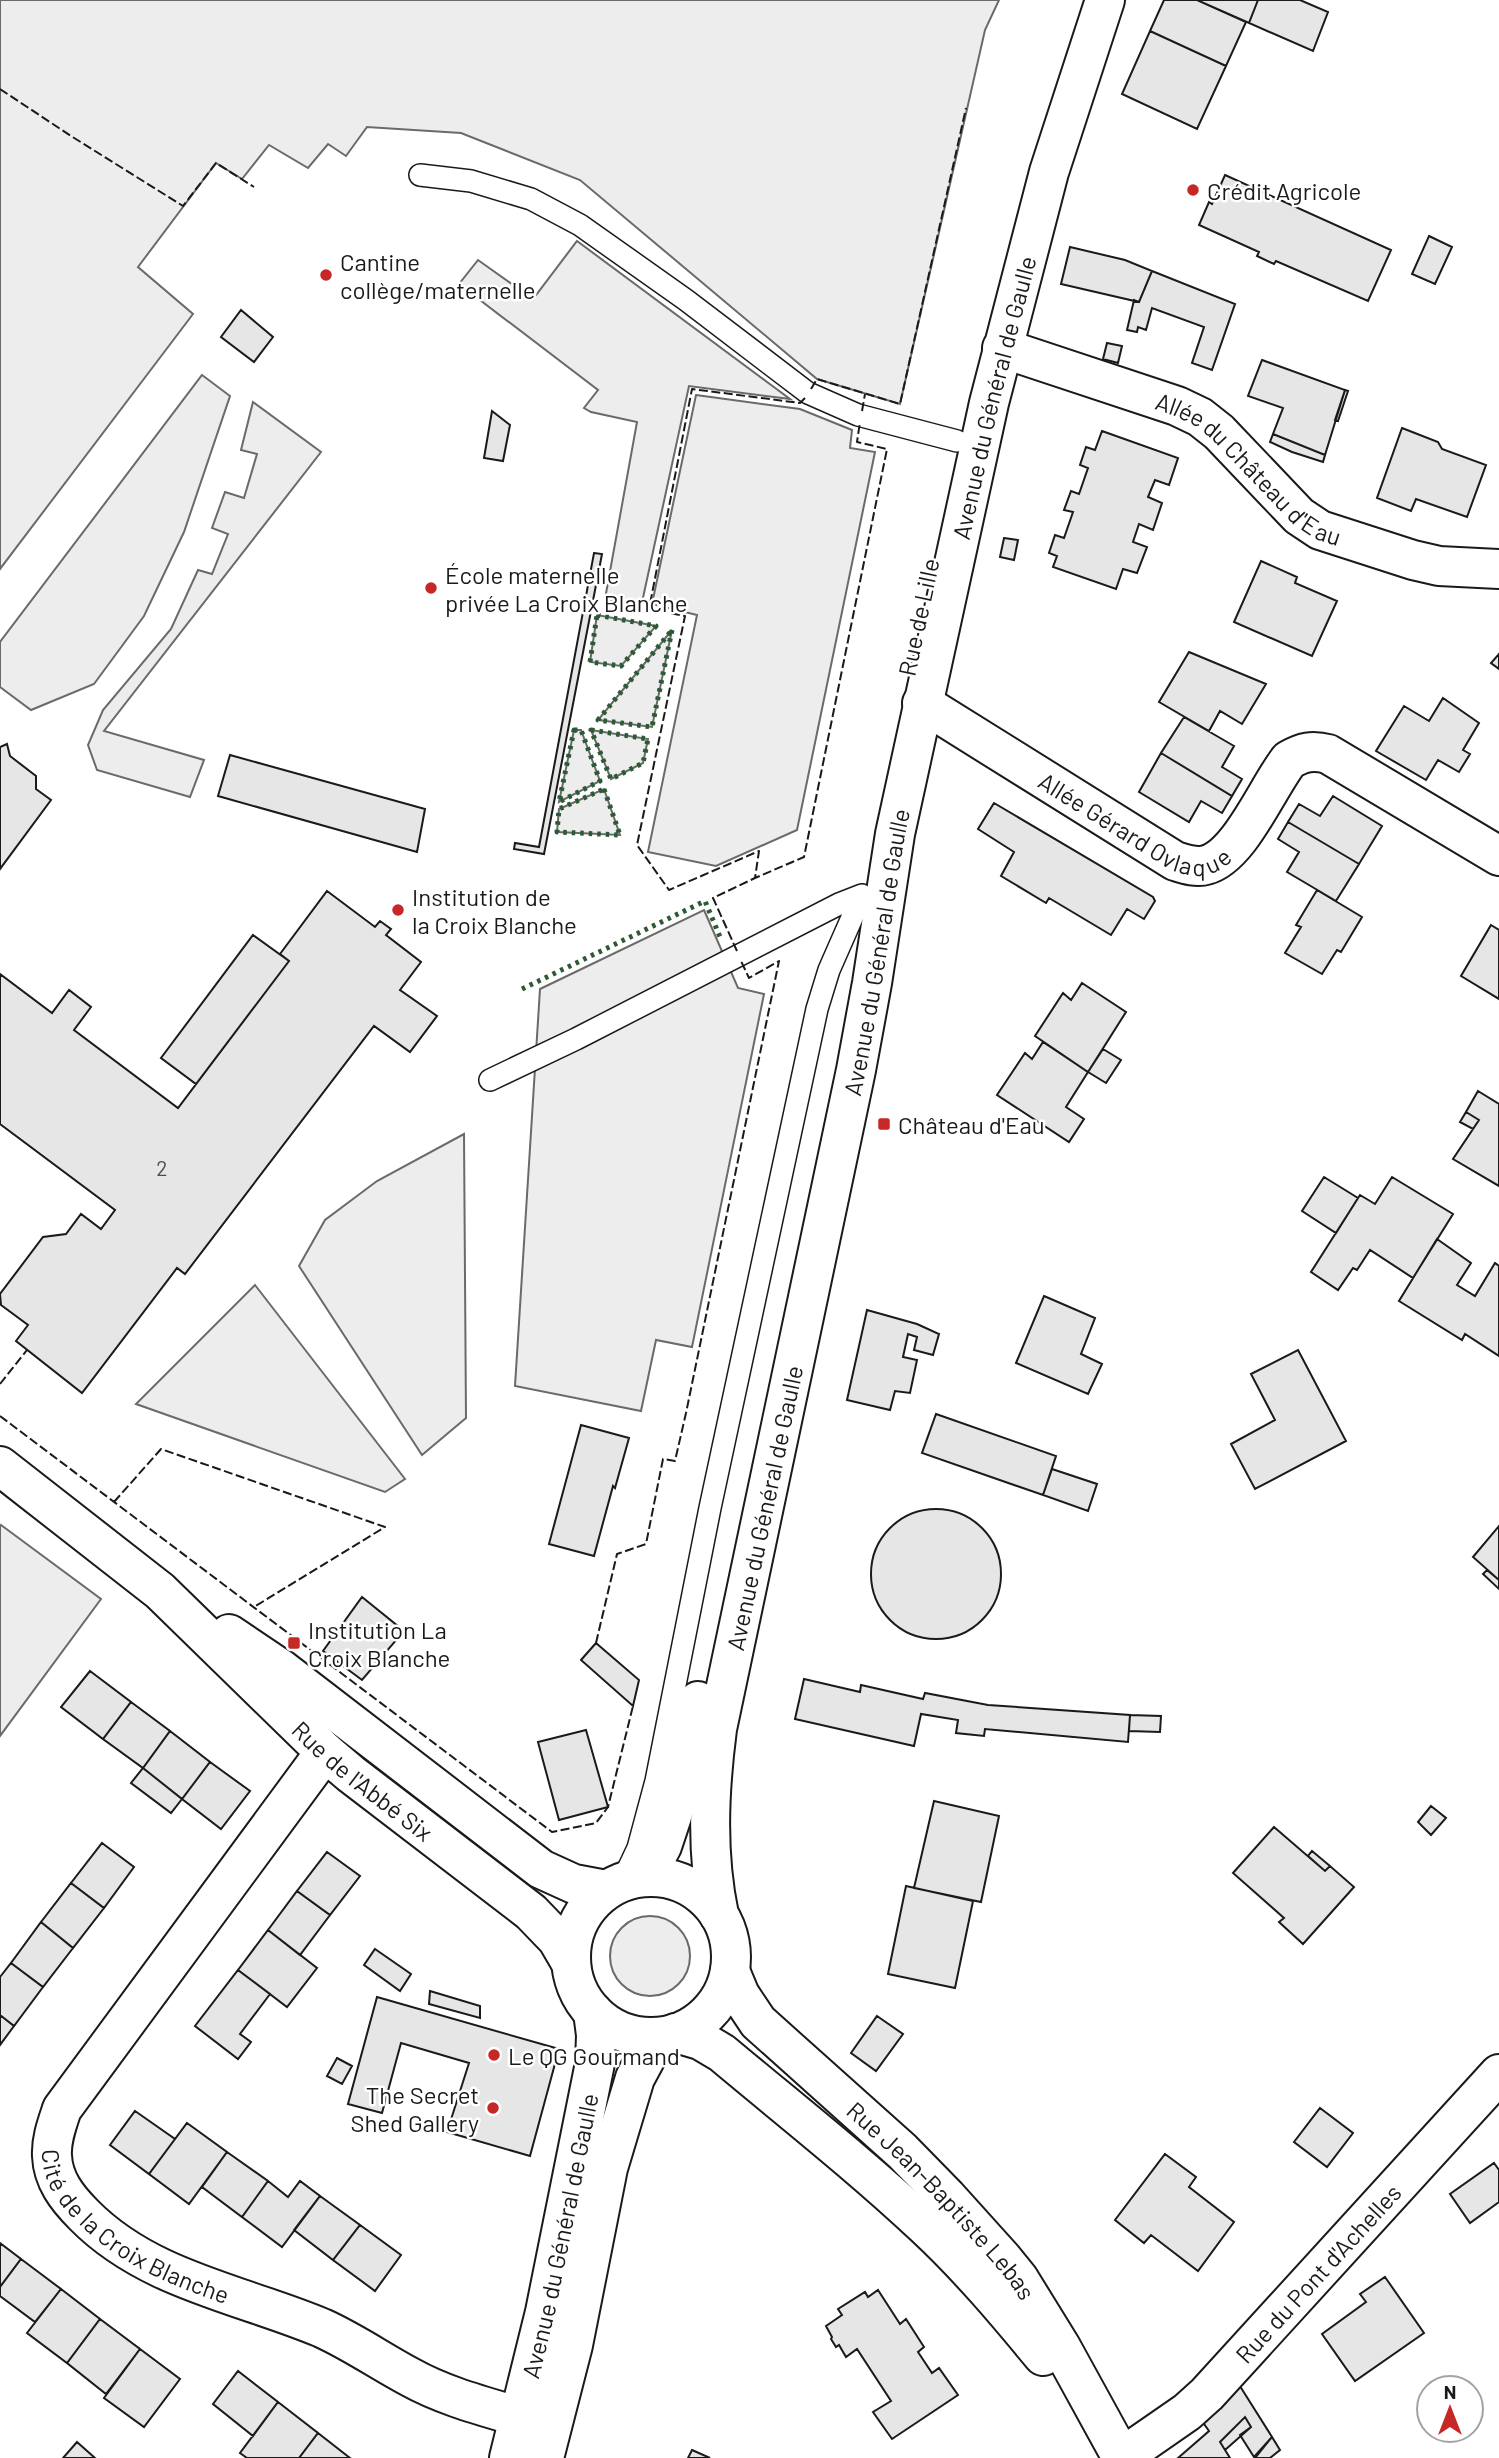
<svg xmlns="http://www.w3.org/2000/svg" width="1499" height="2458" font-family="Barlow,sans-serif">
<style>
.built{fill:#ededed;stroke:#6a6a6a;stroke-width:2}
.building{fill:#e6e6e6;stroke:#1a1a1a;stroke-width:2}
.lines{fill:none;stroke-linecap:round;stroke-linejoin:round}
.lane-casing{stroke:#1a1a1a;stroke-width:24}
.street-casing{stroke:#1a1a1a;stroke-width:42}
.secondary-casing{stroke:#1a1a1a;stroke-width:42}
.primary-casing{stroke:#1a1a1a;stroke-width:42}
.lane{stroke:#fff;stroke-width:21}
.street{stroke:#fff;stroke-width:38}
.secondary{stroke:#fff;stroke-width:38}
.primary{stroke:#fff;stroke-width:38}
.hedge{stroke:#2b5a34;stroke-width:5;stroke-dasharray:3.5 5;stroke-linecap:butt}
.fence{stroke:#1a1a1a;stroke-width:2;stroke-dasharray:9 3.5;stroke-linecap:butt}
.poi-dot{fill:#c62828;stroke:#fff;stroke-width:2.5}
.labels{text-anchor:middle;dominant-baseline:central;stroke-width:5;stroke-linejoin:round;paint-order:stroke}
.number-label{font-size:21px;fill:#4d4d4d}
.poi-label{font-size:24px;fill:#1a1a1a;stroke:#fff;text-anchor:start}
.street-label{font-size:24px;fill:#1a1a1a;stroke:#fff}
</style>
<rect width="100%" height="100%" fill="#fff"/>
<path class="built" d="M0,0H999L985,30L900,404L817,379L580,180L461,133L367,127L346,156L328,144L308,168L269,145L242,179L216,163L138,267L193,314L0,569Z
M577,241L790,399L689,386L641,607L605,599L637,422L591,412L584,408L598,390L459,284L478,260L533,299Z
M202,375L230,396L184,532L144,616L94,684L31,710L0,687V642Z
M696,395L800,409L852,430L850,448L875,452L797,830L716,866L648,852L697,615L652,604Z
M253,402L321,452L104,731L204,760L190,797L97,770L88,745L103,710L171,629L198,570L212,574L228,534L212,528L225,492L244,498L257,454L241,450Z
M597,615L656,626L621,666L590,662Z
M672,630L652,727L598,720Z
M574,730H581L600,781L559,802Z
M591,730L648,739L643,763L611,779Z
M604,789L620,835L557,832L559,809Z
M704,910L738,988L764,994L692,1347L656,1340L641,1411L515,1386L540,989Z
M464,1134L466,1418L422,1455L299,1266L325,1220L377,1181Z
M255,1285L405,1479L385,1492L136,1404Z
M1,1525L101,1599L0,1736V1527Z
M610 1956a40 40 0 1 1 80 0a40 40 0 1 1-80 0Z"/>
<path class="building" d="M1164,0H1197L1246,22L1226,66L1150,31Z
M1197,0H1258L1249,23Z
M1258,0H1300L1328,12L1313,51L1249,23Z
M1150,31L1226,66L1197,129L1122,94Z
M1225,175L1391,250L1368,301L1276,261L1274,264L1257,256L1259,252L1199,225L1209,202L1212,204Z
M1429,236L1452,247L1435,284L1412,274Z
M1070,247L1125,260L1152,271L1139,302L1061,284Z
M1152,271L1235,304L1212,370L1192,363L1204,327L1152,308L1146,330L1138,327L1137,332L1127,330L1134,300L1139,302Z
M241,310L273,337L254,362L221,337Z
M1107,343L1122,346L1118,363L1103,359Z
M1262,360L1345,390L1325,455L1273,434L1283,408L1248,396Z
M1345,390L1348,391L1338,421L1335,420Z
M492,411L510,425L503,461L484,458Z
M1402,428L1438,442L1442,449L1486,465L1467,517L1416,499L1411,511L1377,498Z
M1102,431L1178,458L1169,485L1155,480L1148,497L1162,503L1153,530L1139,524L1133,542L1147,547L1137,573L1123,569L1116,589L1053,567L1057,556L1049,553L1055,535L1064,538L1073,512L1064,510L1071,491L1079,494L1088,468L1080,465L1086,447L1095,450Z
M1273,434L1325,455L1323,462L1292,452L1270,442Z
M1004,538L1018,540L1014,560L1000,557Z
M594,553L602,554L544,854L514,849L515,843L539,847Z
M1261,561L1297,577L1295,583L1337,601L1312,656L1234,622Z
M1189,652L1266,684L1242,724L1220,711L1209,731L1159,702Z
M1499,654V669L1491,663Z
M1443,698L1479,723L1463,750L1470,754L1459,772L1438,760L1426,780L1376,751L1404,706L1429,721Z
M1184,717L1234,746L1222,767L1242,779L1232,796L1161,753Z
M7,744L10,756L36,776V789L51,800L0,869V747Z
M1161,753L1232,796L1222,813L1201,801L1189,822L1139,792Z
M230,755L425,809L417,852L218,796Z
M1333,796L1382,826L1359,864L1288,822L1299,804L1320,816Z
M994,803L1153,897L1155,901L1144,919L1127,909L1111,935L1049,898L1046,903L1001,876L1014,852L978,829Z
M1288,822L1359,864L1336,901L1287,872L1299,852L1278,839Z
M1317,890L1362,917L1341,952L1337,950L1322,974L1285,953L1301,927L1296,925Z
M327,891L375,927L380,921L391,929L386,935L421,962L400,990L437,1016L410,1052L374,1026L185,1274L177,1268L82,1393L16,1341L28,1325L1,1305L0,1294L43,1237L66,1234L81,1214L101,1229L115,1210L0,1124V974L52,1013L69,990L91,1007L74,1030L178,1108L289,961L280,954Z
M1491,925L1499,930V999L1461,976Z
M253,935L289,961L196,1084L161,1058Z
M1082,983L1126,1012L1088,1072L1035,1036L1063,993L1071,1000Z
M1043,1042L1088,1072L1066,1107L1084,1119L1069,1142L997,1095L1025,1053L1032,1059Z
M1103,1049L1121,1060L1106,1083L1088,1072Z
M1478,1091L1499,1104V1186L1453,1159L1479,1120L1466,1112Z
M1466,1112L1479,1120L1473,1129L1460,1122Z
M1324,1177L1358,1198L1336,1233L1302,1211Z
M1392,1177L1453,1214L1413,1278L1370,1250L1357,1270L1353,1268L1338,1290L1311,1272L1360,1195L1375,1204Z
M1437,1239L1471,1263L1457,1285L1475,1296L1495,1263L1499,1266V1356L1465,1334L1462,1340L1399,1301Z
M1044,1296L1095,1318L1081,1354L1102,1364L1088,1394L1016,1363Z
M867,1310L917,1324L939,1334L933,1355L914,1350L917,1337L908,1334L903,1357L917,1360L910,1393L895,1391L890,1410L847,1400Z
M1298,1350L1346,1441L1255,1489L1231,1444L1275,1420L1251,1374Z
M936,1414L1056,1456L1043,1495L922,1453Z
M581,1425L629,1438L615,1488L613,1486L594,1556L549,1544Z
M1052,1469L1097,1484L1088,1511L1043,1495Z
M871 1574a65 65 0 1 1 130 0a65 65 0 1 1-130 0Z
M1499,1526V1580L1473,1557Z
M1487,1570L1499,1580V1589L1483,1574Z
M362,1597L404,1631L362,1680L323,1651Z
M596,1643L639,1680L633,1706L581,1660Z
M90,1671L131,1702L103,1739L61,1707Z
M804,1679L860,1692L861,1685L923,1699L925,1693L988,1705L1130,1715L1128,1742L985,1729L984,1736L956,1733L958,1720L921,1714L914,1746L795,1719Z
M131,1702L170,1731L143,1768L103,1739Z
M1130,1715L1161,1716L1160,1732L1129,1731Z
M586,1730L608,1807L559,1820L538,1742Z
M170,1731L210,1762L182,1799L143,1768Z
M210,1762L250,1791L221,1829L182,1799Z
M143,1768L182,1799L171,1813L131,1783Z
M934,1801L999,1816L981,1902L914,1888Z
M1431,1806L1446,1818L1431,1835L1418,1822Z
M1274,1827L1325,1871L1330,1866L1354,1887L1303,1944L1279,1922L1284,1918L1233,1873Z
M102,1843L134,1867L104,1908L71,1883Z
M1312,1851L1330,1866L1325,1871L1308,1856Z
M327,1852L360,1876L330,1915L297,1891Z
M71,1883L104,1908L73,1948L41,1922Z
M906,1886L973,1901L955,1988L888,1974Z
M297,1891L330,1915L300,1955L268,1930Z
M41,1922L73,1948L43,1987L11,1963Z
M268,1930L317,1968L287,2007L238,1970Z
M375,1949L411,1974L400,1991L364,1965Z
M11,1963L43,1987L14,2026L0,2015V1977Z
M238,1970L270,1994L240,2034L251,2042L238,2059L195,2026Z
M430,1991L480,2006V2018L429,2004Z
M377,1997L559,2049L530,2156L447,2132L469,2063L401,2043L382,2113L348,2104Z
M0,2015L14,2026L0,2045Z
M877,2016L903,2034L876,2071L851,2053Z
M337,2058L352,2066L342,2084L327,2076Z
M1320,2108L1353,2133L1327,2167L1294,2142Z
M135,2111L175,2139L149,2174L110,2145Z
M187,2123L227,2152L189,2204L149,2174Z
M227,2152L268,2181L242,2217L202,2187Z
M1165,2154L1196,2177L1189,2187L1234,2222L1198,2271L1151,2235L1144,2243L1115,2220Z
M1494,2163L1499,2170V2202L1470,2223L1450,2194Z
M268,2181L288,2197L300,2181L320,2196L282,2247L242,2217Z
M320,2196L360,2225L333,2260L294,2230Z
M360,2225L401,2255L375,2291L333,2260Z
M0,2243L21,2259L0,2287Z
M21,2259L61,2289L35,2322L0,2296V2287Z
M1385,2277L1424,2333L1355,2381L1322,2334L1366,2302L1360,2294Z
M61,2289L100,2319L67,2363L27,2333Z
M878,2290L900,2324L906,2319L924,2347L918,2352L932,2373L939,2368L958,2395L892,2439L873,2412L891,2401L857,2349L846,2357L839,2345L836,2347L831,2339L832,2337L826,2326L842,2315L838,2309L865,2292L868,2297Z
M100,2319L140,2349L106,2394L67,2363Z
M140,2349L180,2379L144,2427L104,2398Z
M238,2371L278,2402L253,2436L213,2404Z
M1238,2383L1272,2437L1254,2457L1240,2435L1251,2427L1245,2417L1220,2442L1230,2458H1178L1209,2431L1202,2421Z
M278,2402L318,2433L299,2458H247L240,2453Z
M1245,2417L1251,2427L1225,2450L1220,2442Z
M318,2433L350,2458H299Z
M1272,2437L1280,2450L1270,2458H1255Z
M77,2442L95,2458H63Z
M692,2450L710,2458H688Z"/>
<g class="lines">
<defs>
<path id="lane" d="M420,175L471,181L531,199L580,225L686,300L808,393L858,415L957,441
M490,1080L576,1039L839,904L862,895
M622,1882L638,1848L656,1781L710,1508L817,1009L829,970L862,895"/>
<g id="street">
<path id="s1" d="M1002,348L1177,406L1200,417L1219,432L1299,516L1320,530L1413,560L1439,566L1499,569"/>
<path id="s2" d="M922,703L1175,861C1185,864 1196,868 1206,865C1240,856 1267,788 1289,760C1303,752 1312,750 1328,754L1499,856"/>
<path id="s3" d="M325,1752L62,2109C57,2124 51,2140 52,2156C53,2180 67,2198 84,2215C148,2280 241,2294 322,2328C353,2342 380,2361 410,2377C444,2396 483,2406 520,2417"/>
<path id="s4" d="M1122,2457L1187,2412L1207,2394L1499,2074"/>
</g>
<g id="secondary">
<path id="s5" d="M0,1466L160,1591L325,1752L351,1774L531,1912L557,1939L571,1963"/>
<path d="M229,1634L281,1669L541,1869L574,1884L606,1890"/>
<path id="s6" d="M730,1971L740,1995L758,2022L902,2151L947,2197L1002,2258L1019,2279L1061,2347L1122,2458"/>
<path d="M676,2033L700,2040L722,2053C790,2110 860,2165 925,2226C968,2266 1006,2311 1043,2356"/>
</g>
<g id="primary">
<circle cx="651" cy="1957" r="80"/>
<path d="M645,1877L662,1846L672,1816L698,1701"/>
<path id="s7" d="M719,1915C706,1853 709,1791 717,1729L856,1070L872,983L895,834L989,403L1049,172L1105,0"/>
<path id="s8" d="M509,2458L545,2312L595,2063L596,2035L593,2012"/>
<path d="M544,2458L573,2345L608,2168L635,2078L657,2037"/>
</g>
</defs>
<use href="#lane" class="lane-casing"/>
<use href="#street" class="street-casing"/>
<use href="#secondary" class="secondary-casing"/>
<use href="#primary" class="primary-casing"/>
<use href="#lane" class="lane"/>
<use href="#street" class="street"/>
<use href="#secondary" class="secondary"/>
<use href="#primary" class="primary"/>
<path class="hedge" d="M597,615L656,626L621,666L590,662Z
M672,630L652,727L598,720Z
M574,730H581L600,781L559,802Z
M591,730L648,739L643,763L611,779Z
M604,789L620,835L557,832L559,809Z
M522,989L705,901L720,937"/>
<path class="fence" d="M0,89L71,136L183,206L216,163L254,187
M811,389L817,379L900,404L966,108
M805,398L800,403L692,389L649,609L685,616L637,845L669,890L759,851L755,878L804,857L887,449L857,442L860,422
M862,411L865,394
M737,951L713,898L755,878
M0,1384L27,1350
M0,1416L552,1832L596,1823L608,1807L633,1706
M114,1502L161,1449L385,1527L254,1607
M596,1643L617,1554L646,1544L663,1459L675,1461L686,1413L779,961L749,978L741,961"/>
</g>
<g class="poi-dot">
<circle cx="1193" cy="190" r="7"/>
<circle cx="326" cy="275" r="7"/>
<circle cx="431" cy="588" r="7"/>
<circle cx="398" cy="910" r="7"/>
<rect x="877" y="1117" width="14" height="14" rx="3.5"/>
<rect x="287" y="1636" width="14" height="14" rx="3.5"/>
<circle cx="494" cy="2055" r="7"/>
<circle cx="493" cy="2108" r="7"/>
</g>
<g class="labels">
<g class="number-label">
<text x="162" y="1167">2</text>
</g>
<g class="poi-label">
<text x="1207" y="190">Crédit Agricole</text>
<text x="340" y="261">Cantine<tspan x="340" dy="28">collège/maternelle</tspan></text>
<text x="445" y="574">École maternelle<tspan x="445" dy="28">privée La Croix Blanche</tspan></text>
<text x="412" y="896">Institution de<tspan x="412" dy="28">la Croix Blanche</tspan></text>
<text x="898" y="1124">Château d'Eau</text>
<text x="308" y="1629">Institution La<tspan x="308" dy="28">Croix Blanche</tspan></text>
<text x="508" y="2055">Le QG Gourmand</text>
<text x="479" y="2094" text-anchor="end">The Secret<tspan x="479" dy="28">Shed Gallery</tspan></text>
</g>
<g class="street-label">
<text stroke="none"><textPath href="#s7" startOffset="1547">Avenue du Général de Gaulle</textPath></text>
<text stroke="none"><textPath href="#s1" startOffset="280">Allée du Château d'Eau</textPath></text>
<text transform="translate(918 617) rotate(-78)">Rue de Lille</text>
<text stroke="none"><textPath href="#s2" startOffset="248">Allée Gérard Ovlaque</textPath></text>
<text stroke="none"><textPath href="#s7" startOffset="980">Avenue du Général de Gaulle</textPath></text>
<text stroke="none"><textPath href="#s7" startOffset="413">Avenue du Général de Gaulle</textPath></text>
<text stroke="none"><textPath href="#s5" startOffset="481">Rue de l'Abbé Six</textPath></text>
<text stroke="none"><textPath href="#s6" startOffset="315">Rue Jean-Baptiste Lebas</textPath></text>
<text stroke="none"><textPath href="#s3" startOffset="606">Cité de la Croix Blanche</textPath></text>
<text stroke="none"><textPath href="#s8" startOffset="228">Avenue du Général de Gaulle</textPath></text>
<text stroke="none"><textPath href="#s4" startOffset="270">Rue du Pont d'Achelles</textPath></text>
</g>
</g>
<g transform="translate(1450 2409)"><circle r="33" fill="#ffffff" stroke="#a3a3a3" stroke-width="2"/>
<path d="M0-5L12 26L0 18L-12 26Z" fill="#c62828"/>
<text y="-10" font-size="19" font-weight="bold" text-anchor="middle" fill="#1a1a1a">N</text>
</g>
</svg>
